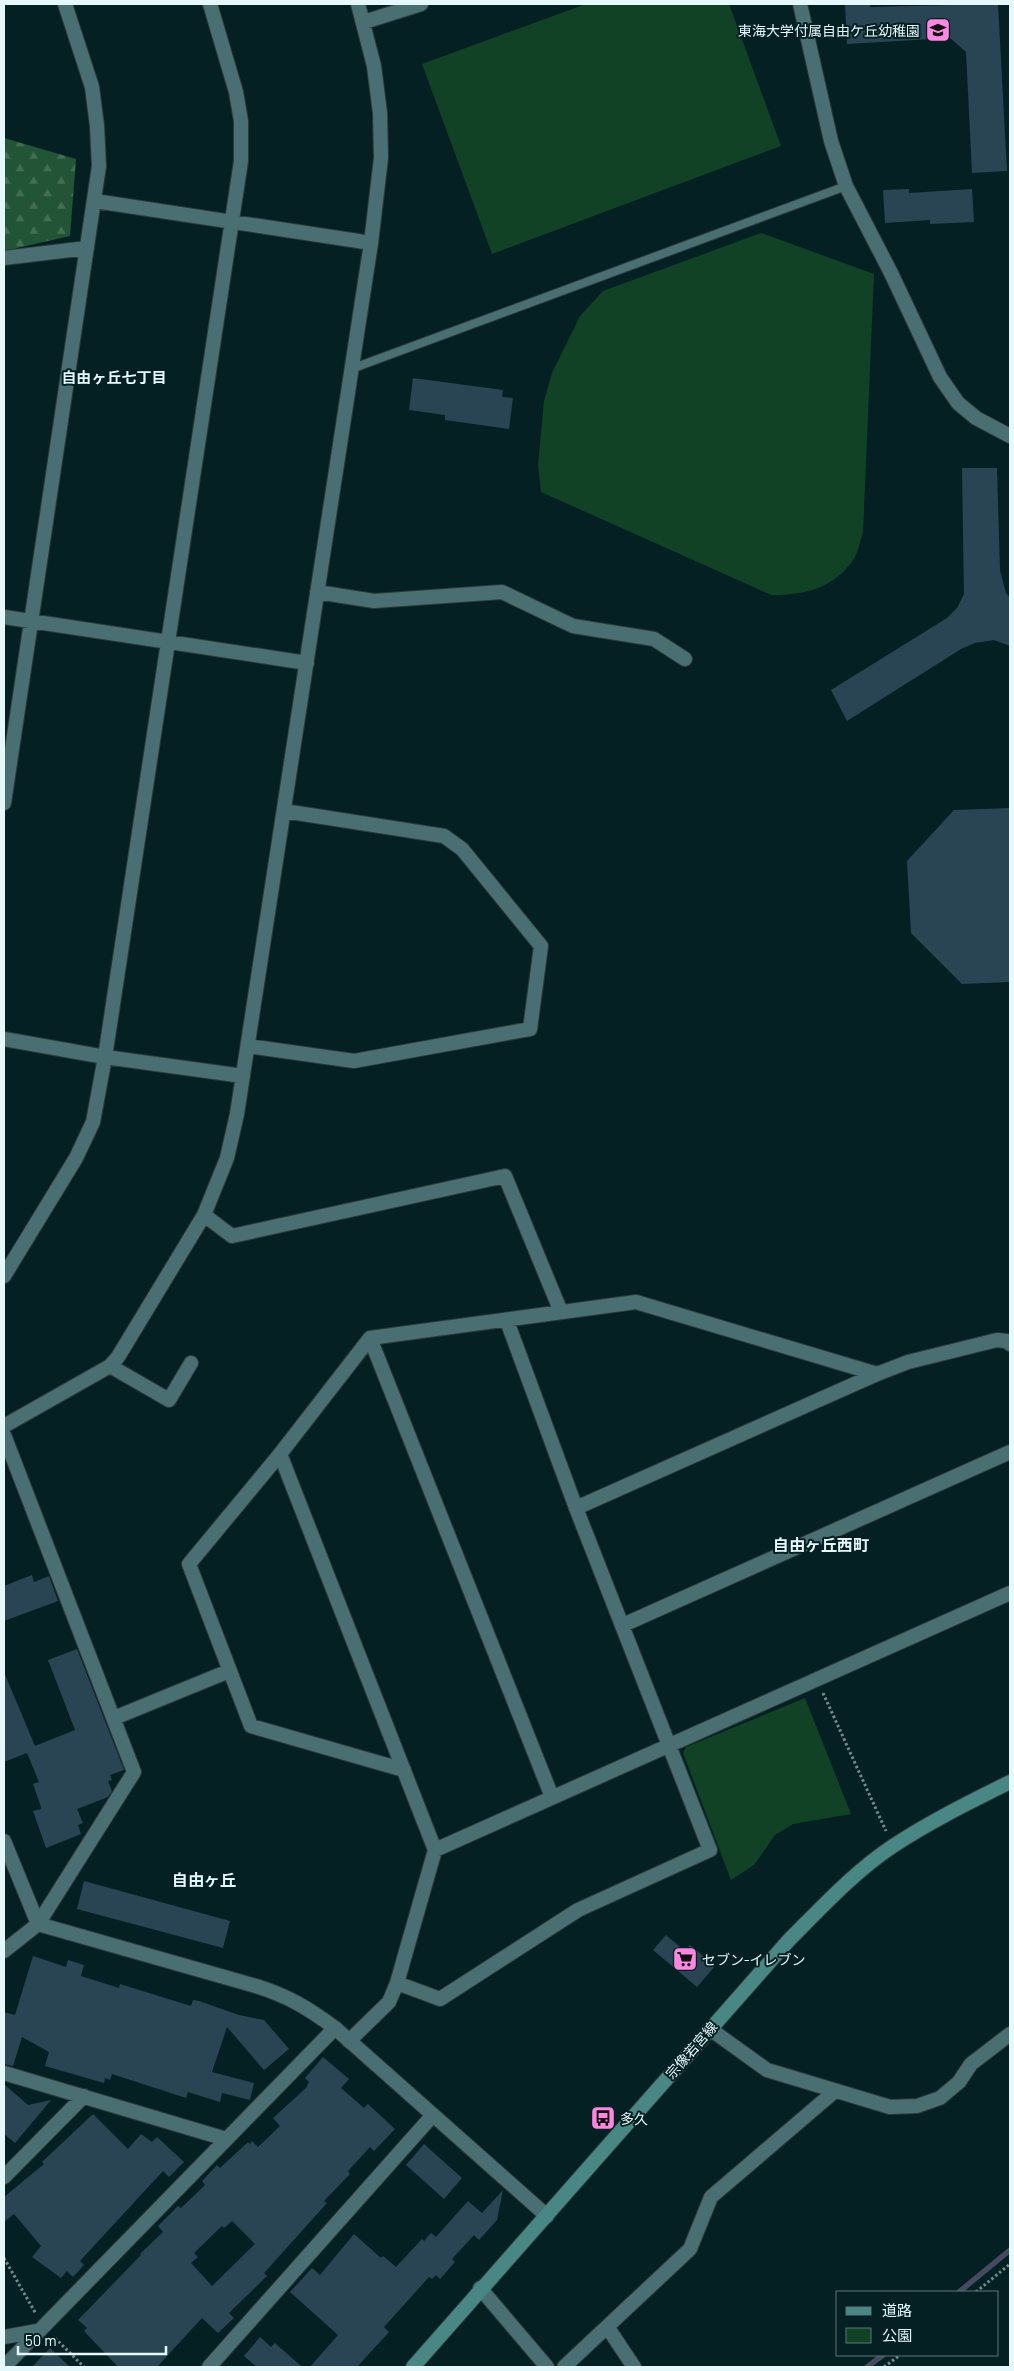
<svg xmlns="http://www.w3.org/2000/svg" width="1014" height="2371" font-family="Barlow,'Noto Sans JP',sans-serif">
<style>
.forest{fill:url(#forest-firs)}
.park{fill:#114226}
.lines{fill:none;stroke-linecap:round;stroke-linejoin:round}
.stream{stroke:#454a60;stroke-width:5.5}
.building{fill:#294554;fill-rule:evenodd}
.service-casing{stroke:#2e393c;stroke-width:10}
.minor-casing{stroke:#2e393c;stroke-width:16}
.tertiary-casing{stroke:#2e393c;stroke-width:16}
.secondary-casing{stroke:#2e393c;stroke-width:16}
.path{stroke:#738b8e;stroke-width:3;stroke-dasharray:2.5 2.5;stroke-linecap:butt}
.service{stroke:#4a6f73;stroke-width:8}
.minor{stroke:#4a6f73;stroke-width:14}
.tertiary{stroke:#4a6f73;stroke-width:14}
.secondary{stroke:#498784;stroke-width:14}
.labels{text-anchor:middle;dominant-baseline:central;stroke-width:4;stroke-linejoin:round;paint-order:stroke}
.poi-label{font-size:14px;fill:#e5f8fb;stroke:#042023;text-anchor:start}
.street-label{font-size:14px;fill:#e5f8fb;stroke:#042023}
.neighbourhood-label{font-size:15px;font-weight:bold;fill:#e5f8fb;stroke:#042023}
.quarter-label{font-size:16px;font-weight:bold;fill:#e5f8fb;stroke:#042023}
</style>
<defs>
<pattern id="forest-firs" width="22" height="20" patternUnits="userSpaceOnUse" patternTransform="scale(1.25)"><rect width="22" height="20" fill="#225536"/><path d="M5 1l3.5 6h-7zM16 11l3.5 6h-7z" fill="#426e54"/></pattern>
</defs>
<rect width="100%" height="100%" fill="#042023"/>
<path class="forest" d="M4,138L76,159L70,236L4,251Z"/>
<path class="park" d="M586,4H729L781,146L492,254L422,64Z
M761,233L874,274L863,533C860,541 858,552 854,559C833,589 805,595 771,595L541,492L538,465L544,401L552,373L580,316L603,291Z
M805,1698L851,1814L793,1824L775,1835L754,1865L731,1880L683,1753L686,1747Z"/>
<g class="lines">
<path class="stream" d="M959,2292L1010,2250
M867,2367L883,2355"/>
</g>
<path class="building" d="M845,4H870V7L998,4L1007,171L972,173L966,52L950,38L847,44Z
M909,189V193L972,189L974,222L930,224V220L885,223L883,190Z
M413,378L503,390L502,397L513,398L509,429L445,420V415L409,410Z
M962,468H997L1000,570L1006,593L1010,598V646L994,640L975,643L961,649L847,721L831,690L947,618L957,608L964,594Z
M1010,808V982L962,984L911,933L907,861L954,810Z
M32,1575L34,1582L49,1576L58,1601L4,1621V1586Z
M77,1649L124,1770L110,1775L112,1780L108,1781L112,1791L108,1797L77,1809L83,1823L78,1825L81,1834L46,1848L33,1811L41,1809V1807L33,1784L39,1782L27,1753L4,1762V1672L35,1746L75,1730L48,1660Z
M84,1881L230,1921L223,1948L77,1909Z
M666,1935L685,1951L690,1945L715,1966L697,1987L653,1950Z
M33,1956L66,1967L68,1960L84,1965L81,1976L119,1988L120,1984L191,2006L193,2000L199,2001L239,2015L264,2020L289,2049L264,2070L227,2027L212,2072L254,2083L250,2100L222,2093L220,2102L188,2092L186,2098L112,2074L110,2080L105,2078L104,2083L45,2066L49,2052L22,2037L13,2066L4,2064V2012L15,2015Z
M323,2057L349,2079L341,2088L364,2108L368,2104L395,2129L374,2151L370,2147L348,2171L350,2174L324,2201L327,2203L264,2273L267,2276L229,2313L234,2318L218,2333L202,2318L157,2367H118L84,2331L87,2328L78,2320L141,2255L140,2254L163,2232L158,2226L178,2206L181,2208L205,2185L202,2181L217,2165L220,2168L248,2142L250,2144L252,2141L258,2147L280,2126L273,2118L306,2088L309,2082L305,2078ZM232,2221L255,2244L212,2286L191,2263L198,2257L194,2253L222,2226L224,2228Z
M4,2084L28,2105L51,2100L15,2143L4,2134Z
M93,2114L128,2149L141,2134L152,2142L157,2137L184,2162L169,2177L163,2171L80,2261L84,2265L73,2277L67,2271L61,2278L32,2257L41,2246L14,2214L4,2222V2197L44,2164L42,2162Z
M424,2144L462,2178L444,2199L406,2165Z
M503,2190L497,2220L479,2240L474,2235L452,2259L455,2262L440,2279L436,2275L432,2279L429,2277L384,2327L389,2332L357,2367H310L338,2335L290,2292L312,2268L320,2275L354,2234L381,2258L383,2256L396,2267L422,2239L424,2241L431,2233L436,2237L468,2201L482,2213Z
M260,2337L271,2347L275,2343L302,2367H257L244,2356Z
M50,2348L70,2367H32Z"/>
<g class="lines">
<defs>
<path id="service" d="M351,369L846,186"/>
<path id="minor" d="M800,4L831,141L846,186L891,273L940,377L958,403L976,418L1010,436
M364,22L421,4
M95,201L371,243
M4,258L87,248
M317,592L374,601L502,592L573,626L654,639L685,659
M4,617L307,663
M4,803L99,166L97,126L92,87L65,4
M4,1039L105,1057L243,1076
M248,1046L354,1061L530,1029L541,946L462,849L444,836L284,811
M204,1215L232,1236L505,1176L561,1312
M4,1276L76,1158L93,1122L105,1057L241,161V121L236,92L210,4
M370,1338L552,1797
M110,1366L169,1400L191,1363
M4,1426L110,1366L118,1357L204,1215L227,1158L237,1114L371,243L381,158L380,113L374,66L358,4
M4,1435L134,1772L38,1924
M280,1454L435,1850L397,1983L389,2002L349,2041
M576,1508L877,1374L908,1362L997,1340L1006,1341
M623,1625L1010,1452
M114,1718L229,1671
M404,1770L251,1726L189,1564L280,1454L370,1338L636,1302L877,1374
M435,1850L1010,1593
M397,1983L440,1999L578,1910L710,1850L576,1508L507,1321
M710,2029L767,2070L890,2107L917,2106L940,2098L959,2082L971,2064L1010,2034
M4,2073L226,2139
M4,2177L84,2096
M480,2288L547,2367
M608,2328L634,2367
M4,2337L37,2331
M4,2367L335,2028
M209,2367L433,2115
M564,2367L690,2249L711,2197L835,2091"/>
<path id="tertiary" d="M1006,1341L1010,1344
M4,1841L38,1924L256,1986C288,1996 308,2008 335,2028L547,2216
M4,1951L38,1924"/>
<path id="secondary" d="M413,2367L789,1940C822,1907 854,1872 893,1846C931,1821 970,1802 1010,1782"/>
</defs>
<use href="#service" class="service-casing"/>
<use href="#minor" class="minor-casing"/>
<use href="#tertiary" class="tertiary-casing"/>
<use href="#secondary" class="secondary-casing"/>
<path class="path" d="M823,1693L886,1831
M4,2258L36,2314
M976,2292L1010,2264
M55,2338L84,2367
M884,2367L900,2355"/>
<use href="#service" class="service"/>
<use href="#minor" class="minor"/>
<use href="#tertiary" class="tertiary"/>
<use href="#secondary" class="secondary"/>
</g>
<defs>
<symbol id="school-square" viewBox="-11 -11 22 22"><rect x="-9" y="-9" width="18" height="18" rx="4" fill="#fd86e1" stroke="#042023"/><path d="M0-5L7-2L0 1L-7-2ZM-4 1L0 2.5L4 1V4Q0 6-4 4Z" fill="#111"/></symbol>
<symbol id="supermarket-square" viewBox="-11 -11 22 22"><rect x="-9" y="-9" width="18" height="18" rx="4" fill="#fd86e1" stroke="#042023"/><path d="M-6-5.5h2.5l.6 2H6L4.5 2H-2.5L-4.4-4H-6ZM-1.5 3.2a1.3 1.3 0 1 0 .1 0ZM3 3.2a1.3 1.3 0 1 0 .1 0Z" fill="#111"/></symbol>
<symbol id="bus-square" viewBox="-11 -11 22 22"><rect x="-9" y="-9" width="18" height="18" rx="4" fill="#fd86e1" stroke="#042023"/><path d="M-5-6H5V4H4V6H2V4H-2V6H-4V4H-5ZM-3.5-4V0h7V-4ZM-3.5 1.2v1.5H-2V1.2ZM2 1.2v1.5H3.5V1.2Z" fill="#111"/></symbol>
</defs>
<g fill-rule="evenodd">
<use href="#school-square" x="924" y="16" width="28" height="28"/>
<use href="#supermarket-square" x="671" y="1945" width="28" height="28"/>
<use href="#bus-square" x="589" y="2104" width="28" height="28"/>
</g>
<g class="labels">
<g class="poi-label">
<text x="920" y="30" text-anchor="end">東海大学付属自由ケ丘幼稚園</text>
<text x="702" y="1959">セブン-イレブン</text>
<text x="620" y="2118">多久</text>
</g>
<g class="street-label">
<text transform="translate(691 2050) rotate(-49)">宗像若宮線</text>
</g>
<g class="neighbourhood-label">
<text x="114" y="377">自由ヶ丘七丁目</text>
</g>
<g class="quarter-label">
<text x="821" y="1544">自由ヶ丘西町</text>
<text x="204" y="1879">自由ヶ丘</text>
</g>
</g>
<rect width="1014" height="2371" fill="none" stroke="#e5f8fb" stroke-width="10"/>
<rect x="836" y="2291" width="162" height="65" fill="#042023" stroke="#5e7679"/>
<rect x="846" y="2307" width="25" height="8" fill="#498784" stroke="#5e7679"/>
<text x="882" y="2316" font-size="15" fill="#e5f8fb">道路</text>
<rect x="846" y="2328" width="25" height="15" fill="#114226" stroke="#5e7679"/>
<text x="882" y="2341" font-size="15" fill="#e5f8fb">公園</text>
<path d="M18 2346v8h148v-8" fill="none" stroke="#e5f8fb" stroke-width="2.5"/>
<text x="25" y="2346" font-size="15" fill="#e5f8fb" stroke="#042023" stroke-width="4" paint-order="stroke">50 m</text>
</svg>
